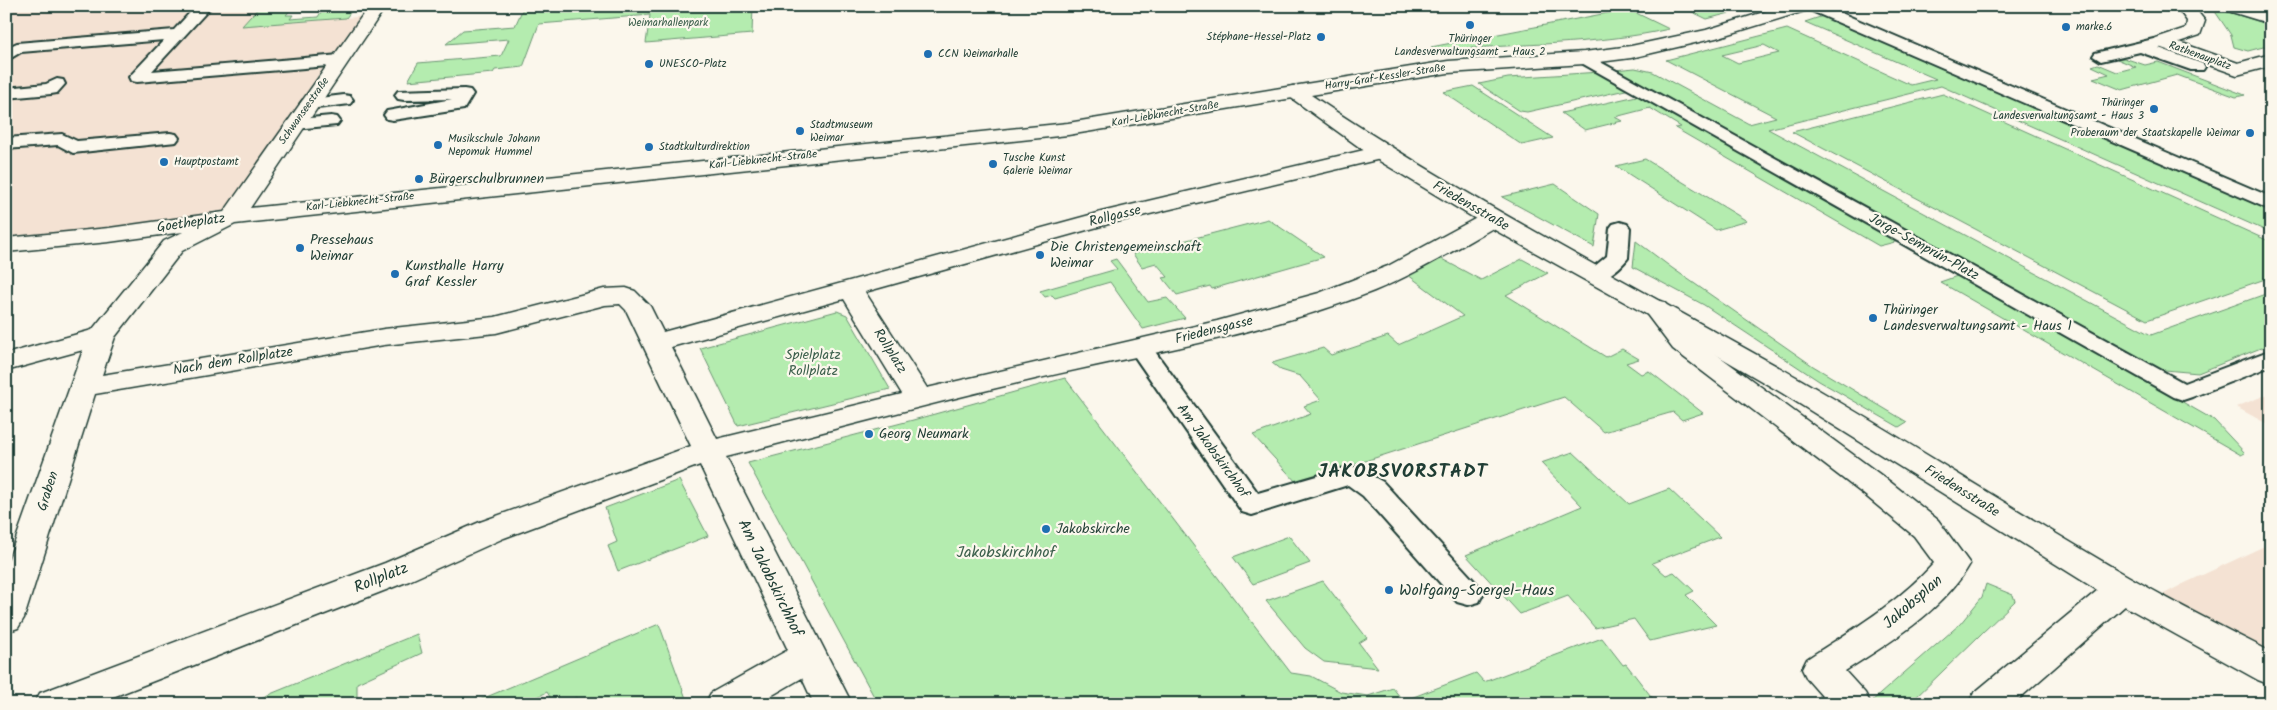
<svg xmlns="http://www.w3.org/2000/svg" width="2277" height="710" font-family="Kalam,sans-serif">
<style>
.built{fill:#f4e2d3}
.green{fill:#b4ecaf;stroke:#6a9472;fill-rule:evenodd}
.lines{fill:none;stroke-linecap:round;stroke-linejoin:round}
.lane-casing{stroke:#1f3d34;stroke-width:4}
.street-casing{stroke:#1f3d34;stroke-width:3}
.secondary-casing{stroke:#1f3d34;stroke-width:3}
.lane{fill:#fbf7ec;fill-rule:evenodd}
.street{fill:#fbf7ec;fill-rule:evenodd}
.secondary{fill:#fbf7ec;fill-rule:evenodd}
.poi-dot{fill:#1f6fb2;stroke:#fbf7ec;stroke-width:2}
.labels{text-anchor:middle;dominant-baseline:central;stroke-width:4.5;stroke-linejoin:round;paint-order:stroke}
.far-park-label{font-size:11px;fill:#3d604d;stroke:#fbf7ec}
.far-poi-label{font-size:11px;fill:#1f3d34;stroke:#fbf7ec;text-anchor:start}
.far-street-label{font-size:11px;fill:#1f3d34;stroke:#fbf7ec}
.poi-label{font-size:14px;fill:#1f3d34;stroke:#fbf7ec;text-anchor:start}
.street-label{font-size:14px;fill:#1f3d34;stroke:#fbf7ec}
.park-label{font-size:14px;fill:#3d604d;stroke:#fbf7ec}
.near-park-label{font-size:16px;fill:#3d604d;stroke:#fbf7ec}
.near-street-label{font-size:16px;fill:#1f3d34;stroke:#fbf7ec}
.near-poi-label{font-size:16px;fill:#1f3d34;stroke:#fbf7ec;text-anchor:start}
.district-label{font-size:19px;font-weight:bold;letter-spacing:1px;fill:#1f3d34;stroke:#fbf7ec}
</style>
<rect width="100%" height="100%" fill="#fbf7ec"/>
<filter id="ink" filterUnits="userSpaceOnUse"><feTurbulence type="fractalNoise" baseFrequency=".02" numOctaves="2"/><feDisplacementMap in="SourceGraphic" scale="10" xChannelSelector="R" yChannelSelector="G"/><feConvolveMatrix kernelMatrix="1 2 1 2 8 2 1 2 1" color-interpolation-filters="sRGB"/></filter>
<g filter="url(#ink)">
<path class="built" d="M6,6H260L243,26L370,16L239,213L6,239Z
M2271,393V426L2236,407Z
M2271,543V652L2158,597L2183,584Z"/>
<path class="green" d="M260,6L292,8L286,15H293L290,19L318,17L321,12L352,10L346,18L242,26Z
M524,6H753L752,34L646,43L650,15L539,24L523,67L495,70L493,73L408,81L418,63L501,56L509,39L446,44L463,30L515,26Z
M1680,6H1756L1707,19Z
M2214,10H2222L2271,25V45L2248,51L2234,47L2231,35Z
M1618,11H1632L1669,29C1594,46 1515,43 1437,51L1431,47Z
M1823,16L2271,210V233L1941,86L1768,129L2151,335L2271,292V344L2198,373L2154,369L1614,70L1635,68L1653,72L1749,124L1776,117L1666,60L1787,29L1911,85L1936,79L1805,22ZM1764,45L1779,53L1738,63L1722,55Z
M2124,58L2145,65L2158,62L2245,95L2236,97L2177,75L2122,90L2093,78L2109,74L2092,66L2098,64L2117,72L2136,67L2117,59Z
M1600,72L1630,89L1527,112L1520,111L1479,84L1508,78Z
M1473,86L1553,138L1522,145L1443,92Z
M1943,94L2271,242V277L2147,320L1792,132Z
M1641,95L1899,241L1879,246L1675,128L1681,127L1650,108L1615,117L1622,121L1585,130L1561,113Z
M1645,159L1747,221L1716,230L1616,166Z
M1555,184L1599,214L1594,247L1502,197Z
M1268,219L1324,257L1212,289L1210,286L1177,295L1163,278L1168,277L1156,263L1142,267L1133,254Z
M1636,241L1672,268L1813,366L1907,422L1899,427L1819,381L1704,305L1633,267Z
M1438,257L1481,280L1522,259L1548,273L1506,295L1606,357L1622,349L1639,359L1626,363L1641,374L1649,371L1703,413L1682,420L1673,412L1604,432L1564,397L1297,483L1253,435L1311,414L1304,406L1321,400L1300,376L1281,370L1272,363L1323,348L1331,355L1388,336L1398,345L1463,316L1408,275Z
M1116,259L1148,302L1167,298L1185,318L1143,329L1110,282L1055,298L1052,295L1045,297L1040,291L1117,269L1110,261Z
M1960,275L2214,420L2245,453L2241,455L1940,282Z
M837,311L847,315L890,389L738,426L700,348Z
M1065,378L1291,673L1311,676L1341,692L1368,696L1393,688L1403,701L1476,673L1484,682L1602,638L1623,665L1626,664L1657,704H878L748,463L913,420Z
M1573,452L1629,504L1669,489L1720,537L1652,563L1666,575L1674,572L1694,591L1686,595L1716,625L1650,641L1634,619L1595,628L1568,596L1520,614L1466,555L1582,506L1541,463Z
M679,480L708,536L618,571L608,546L617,542L605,508Z
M1289,536L1310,563L1253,584L1233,557Z
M1323,581L1367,638L1359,643L1378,668L1324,662L1305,648L1266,601Z
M1986,584L2013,595L2015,601L1909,704H1876L1872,701L1960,624L1982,597Z
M659,624L688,704H580L576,697L564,704H554L547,692L524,704H470Z
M417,634L422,653L357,683V704H246Z"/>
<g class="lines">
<defs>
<path id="lane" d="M196,6H212L152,71L340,55L348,60L340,65L137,82L131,81L129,77L164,40L21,52L6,61V48L17,43L174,30Z
M1805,6H1825L2271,197V210L1807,9Z
M2162,37L2170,42L2168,45L2159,48L2203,64L2205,67L2203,70H2191L2140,52L2101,61L2093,56L2095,53Z
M1584,53L2184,383L2271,350V366L2192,397L2183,400L2174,397L1578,61L1576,58Z
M57,79L63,80L65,84L57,93L51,94L6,98V88L46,84Z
M464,89L470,90L473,94L464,109L393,120L387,119L384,115L387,111L393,110L452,99L404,100L398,99L395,95L398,91Z
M344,95L350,96L353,100L350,104L309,109L303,108L300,104L303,100Z
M331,116L337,117L340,121L337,125L295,129L289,128L286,124L289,120Z
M170,133L176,134L179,138L176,142L73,153L58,145L6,149V138L62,134L77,141Z
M1620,222L1627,224L1630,228L1628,258C1619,270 1602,283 1587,280L1584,275L1607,256L1610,228L1613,224Z
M1140,340L1148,342L1258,493L1351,466L1360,469L1383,482L1479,586L1483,594L1479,602L1468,605L1457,602L1363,496L1348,485L1252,515L1242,512L1128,347L1132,342Z"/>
<path id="street" d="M369,6H386L250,208L1068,123L1293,86L1300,88L1303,92L1300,96L1293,98L1068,135L235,224L182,251L115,337L102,375L384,329L495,317L604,289L626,288L635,291L650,306L663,332L1097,213L1381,146L1389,147L1392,152L1389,157L1112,223L865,292L927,388L1217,321L1319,293L1388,266L1484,214L1492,212L1500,214L1504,219L1500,224C1459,247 1418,273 1374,291C1266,334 1148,353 1035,379C931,403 829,431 726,457L852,704H814L802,678L757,704H705L711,693L788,650L700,465L504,538L409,581L95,704H34L40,693L385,563L480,522L691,446L626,310L620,304L605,305L496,333L384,345L95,394L24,618L18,628L6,632V567L83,350L6,371V354L92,330L164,241L183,232L109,242L6,252V238L109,228L224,212ZM844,299L902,394L717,439L671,347Z
M2176,6H2193L2205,21L2200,35L2179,42L2238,63L2271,54V66L2237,75L2156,46L2153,42L2156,38L2186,28L2187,21Z
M2223,6H2249L2271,13V24L2225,10Z
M1655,300L1664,302L1693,337L1889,481L1938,520L1970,564C1943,611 1889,643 1845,671L1865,693L1871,704H1829L1807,679L1802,669L1807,659C1852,630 1898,603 1934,563L1914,536L1867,497L1673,349L1642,308L1646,302Z
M2122,576L2134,580L2139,589L2134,598L2013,704H1968L1974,693L2110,580Z"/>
<path id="secondary" d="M1783,6H1810L1808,10L1716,38L1631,58L1584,64L1448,73L1311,95C1467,200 1634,285 1798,378C1911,443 2020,514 2133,579C2178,605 2225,628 2271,652V685L2258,680L2110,598L1782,393L1646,314L1484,224L1373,157L1283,92L1286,88L1293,86L1448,61L1584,52L1631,46L1706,30Z"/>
</defs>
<use href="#lane" class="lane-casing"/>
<use href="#street" class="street-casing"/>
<use href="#secondary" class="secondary-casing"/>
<use href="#lane" class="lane"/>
<use href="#street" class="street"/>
<use href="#secondary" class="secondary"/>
</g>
</g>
<g class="poi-dot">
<circle cx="1470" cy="25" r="5"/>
<circle cx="2066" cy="27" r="5"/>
<circle cx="1321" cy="37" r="5"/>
<circle cx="928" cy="54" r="5"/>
<circle cx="649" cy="64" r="5"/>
<circle cx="2154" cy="109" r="5"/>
<circle cx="800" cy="131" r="5"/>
<circle cx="2250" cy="133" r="5"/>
<circle cx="438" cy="145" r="5"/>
<circle cx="649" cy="147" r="5"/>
<circle cx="164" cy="162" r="5"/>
<circle cx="993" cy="164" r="5"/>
<circle cx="419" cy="179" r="5"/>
<circle cx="300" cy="248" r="5"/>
<circle cx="1040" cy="255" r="5"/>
<circle cx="395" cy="274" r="5"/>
<circle cx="1873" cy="318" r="5"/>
<circle cx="869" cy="434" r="5"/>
<circle cx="1046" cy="529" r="5"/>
<circle cx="1389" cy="590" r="5"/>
</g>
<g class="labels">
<g class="far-park-label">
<text x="668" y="23">Weimarhallenpark</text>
</g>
<g class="far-poi-label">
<text x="2076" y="27">marke.6</text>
<text x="1311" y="37" text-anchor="end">Stéphane-Hessel-Platz</text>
<text x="1470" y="39" text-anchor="middle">Thüringer<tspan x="1470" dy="13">Landesverwaltungsamt - Haus 2</tspan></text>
<text x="938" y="54">CCN Weimarhalle</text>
<text x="659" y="64">UNESCO-Platz</text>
<text x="2144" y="103" text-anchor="end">Thüringer<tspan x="2144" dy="13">Landesverwaltungsamt - Haus 3</tspan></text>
<text x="810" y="125">Stadtmuseum<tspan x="810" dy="13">Weimar</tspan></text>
<text x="2240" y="133" text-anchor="end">Proberaum der Staatskapelle Weimar</text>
<text x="448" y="139">Musikschule Johann<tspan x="448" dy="13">Nepomuk Hummel</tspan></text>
<text x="659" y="147">Stadtkulturdirektion</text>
<text x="1003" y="158">Tusche Kunst<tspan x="1003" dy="13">Galerie Weimar</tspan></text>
<text x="174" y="162">Hauptpostamt</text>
</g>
<g class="far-street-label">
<text transform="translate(2200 56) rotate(20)">Rathenauplatz</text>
<text transform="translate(1385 77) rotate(-9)">Harry-Graf-Kessler-Straße</text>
<text transform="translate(304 111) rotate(-55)">Schwanseestraße</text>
<text transform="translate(1165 114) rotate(-10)">Karl-Liebknecht-Straße</text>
<text transform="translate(763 160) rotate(-6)">Karl-Liebknecht-Straße</text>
<text transform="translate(360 202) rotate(-6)">Karl-Liebknecht-Straße</text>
</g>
<g class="poi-label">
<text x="429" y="179">Bürgerschulbrunnen</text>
<text x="310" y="240">Pressehaus<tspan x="310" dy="16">Weimar</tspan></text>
<text x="1050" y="247">Die Christengemeinschaft<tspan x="1050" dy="16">Weimar</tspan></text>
<text x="405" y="266">Kunsthalle Harry<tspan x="405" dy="16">Graf Kessler</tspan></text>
<text x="1883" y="310">Thüringer<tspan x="1883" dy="16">Landesverwaltungsamt - Haus 1</tspan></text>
<text x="879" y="434">Georg Neumark</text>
<text x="1056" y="529">Jakobskirche</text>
</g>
<g class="street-label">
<text transform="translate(1471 206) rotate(30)">Friedensstraße</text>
<text transform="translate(1115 216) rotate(-14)">Rollgasse</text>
<text transform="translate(191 223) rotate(-8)">Goetheplatz</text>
<text transform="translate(1924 247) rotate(29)">Jorge-Semprún-Platz</text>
<text transform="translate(1214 330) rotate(-14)">Friedensgasse</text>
<text transform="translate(890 351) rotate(58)">Rollplatz</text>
<text transform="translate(233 361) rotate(-9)">Nach dem Rollplatze</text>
<text transform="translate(1213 451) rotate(54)">Am Jakobskirchhof</text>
<text transform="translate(48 491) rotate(-72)">Graben</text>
<text transform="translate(1962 491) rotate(32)">Friedensstraße</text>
</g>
<g class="park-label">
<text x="813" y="355">Spielplatz<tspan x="813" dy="16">Rollplatz</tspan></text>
</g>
<g class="near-park-label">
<text x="1006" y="552">Jakobskirchhof</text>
</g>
<g class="near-street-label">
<text transform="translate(381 578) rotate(-22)">Rollplatz</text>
<text transform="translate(770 578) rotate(64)">Am Jakobskirchhof</text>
<text transform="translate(1913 602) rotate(-41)">Jakobsplan</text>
</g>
<g class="near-poi-label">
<text x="1399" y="590">Wolfgang-Soergel-Haus</text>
</g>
<g class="district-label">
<text x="1403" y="472">JAKOBSVORSTADT</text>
</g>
</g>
<rect width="2277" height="710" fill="none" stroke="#fbf7ec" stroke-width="25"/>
<rect x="12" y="12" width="2252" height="685" fill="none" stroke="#1f3d34" stroke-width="2" filter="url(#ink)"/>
</svg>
